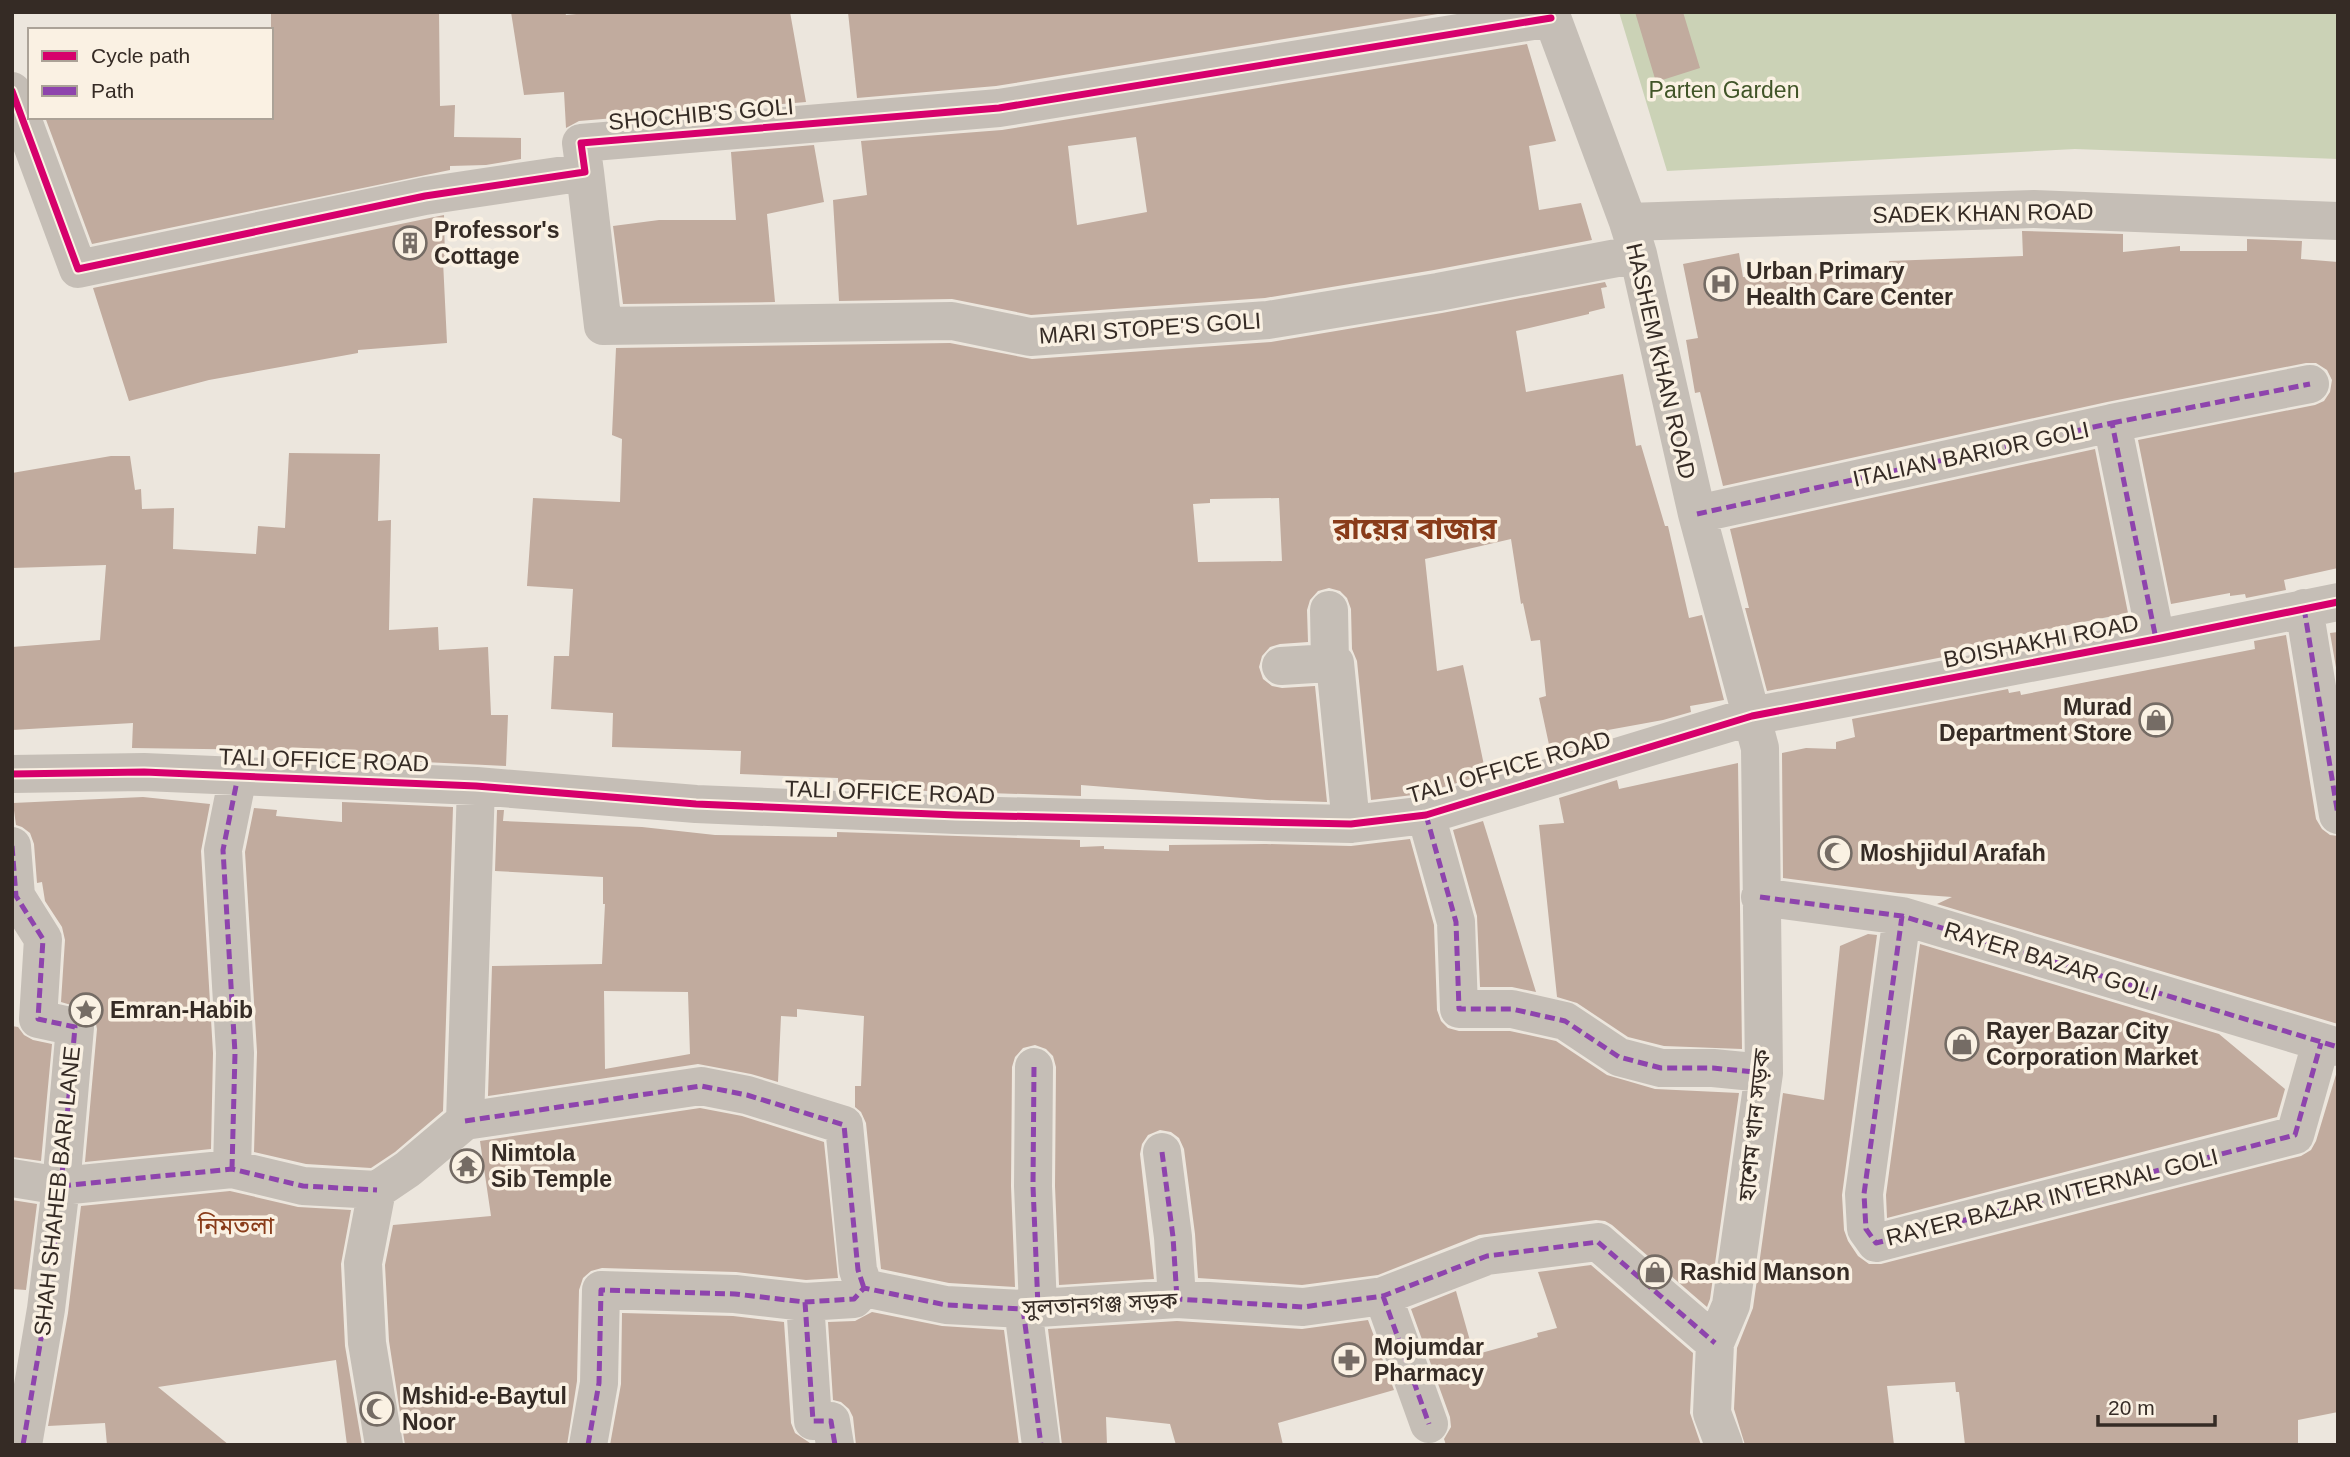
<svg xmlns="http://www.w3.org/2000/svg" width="2350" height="1457" font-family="Arial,'Noto Sans Bengali',sans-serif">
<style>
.green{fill:#cbd2b6}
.building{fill:#c1ab9e;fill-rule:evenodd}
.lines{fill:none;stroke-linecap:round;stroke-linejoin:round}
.minor{stroke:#c5beb6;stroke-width:38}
.quiet{stroke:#8e44ad;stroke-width:5;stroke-dasharray:10 5;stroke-linecap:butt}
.cycleway-casing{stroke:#faf1e3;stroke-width:11}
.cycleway{stroke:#d6006c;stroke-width:7}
.labels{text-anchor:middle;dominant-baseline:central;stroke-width:7;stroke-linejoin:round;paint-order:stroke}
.park-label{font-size:23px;fill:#415528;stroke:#faf1e3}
.street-label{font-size:23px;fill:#352b25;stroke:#faf1e3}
.poi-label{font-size:23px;font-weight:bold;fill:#352b25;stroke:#faf1e3;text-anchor:start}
.neighbourhood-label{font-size:24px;fill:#893c1a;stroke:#faf1e3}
.district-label{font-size:30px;font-weight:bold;fill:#893c1a;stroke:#faf1e3}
</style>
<rect width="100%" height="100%" fill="#ece6dd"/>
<path class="green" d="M1619,12H2338V159L2075,149L1667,171Z"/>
<path class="building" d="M271,12H439L440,106L455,105L454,137L521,138V159L486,165L450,166V170L92,244L45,117H271Z
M511,12H565L566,15L597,12H790L806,102L579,121L566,128L564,92L524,95Z
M848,12H1450L996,86L857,98Z
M1635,12H1683L1700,68L1656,82Z
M1527,44L1556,141L1529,146L1539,210L1581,203L1592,240L1434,270L1265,298L1031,315L952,299L839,301L833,200L867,195L861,141L1002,130ZM1136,137L1147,212L1077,225L1068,146Z
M814,145L824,202L767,214L775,302L623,304L613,226L659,220H736L731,152Z
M444,215L445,261H443L447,343L358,350V353L209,380L129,401L93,288Z
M2022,231L2123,234V252L2180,246V251H2247V239L2302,241L2301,259L2338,262V568L2284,580L2286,590L2246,598L2245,594L2230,596V593L2171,604L2138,440L2315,405L2324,401L2330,392L2332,380L2327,370L2316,363H2306L2107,402L1723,486L1700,392L1695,393L1686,340L1698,338L1683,264L1739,253L1743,277L1890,270L1889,261L2023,256Z
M1605,282L1607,287L1601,288L1605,308L1589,312V314L1516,331L1526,392L1623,374L1636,446L1641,445L1665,526H1668L1689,618L1702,615L1724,700L1690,706L1691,712L1663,720L1608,730L1609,732L1602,733V739L1551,754L1539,698L1546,696L1540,640L1531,641L1523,603L1521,604L1511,539L1425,559L1437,671L1463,665L1485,770L1468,773L1470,779L1421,794L1371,800L1357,661L1352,649L1351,609L1347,598L1340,591L1329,588L1318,591L1310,600L1307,610L1308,642L1280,644L1270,647L1262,656L1259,667L1263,679L1272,686L1282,688L1315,686L1327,802L1267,800L1081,785V796L838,788V778L740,774L741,751L612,747L613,713L551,709L554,656H569L573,589L527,586L533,498L620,502L622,439L612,435L616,348L950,343L1032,359L1271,342L1442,313ZM1279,498L1282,561L1198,562L1193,504L1210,503V499Z
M2095,449L2128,613L1999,639L2000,646L1767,691L1745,608H1749L1730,529Z
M289,453L380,454L378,521L391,520L389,630L438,627L439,650L488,647L491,715H508L506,766L342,758V756L275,750L132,748L133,723L12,730V647L100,640L106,565L12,568V473L111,456H130L135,490L141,489L142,509L174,508L173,549L256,554L258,526L285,528Z
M2338,632V679L2330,633Z
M2286,635L2316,819L2322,829L2330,835L2338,836V1024L1937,904L1952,897L1898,893L1783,878L1782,753L1806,748L1836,749V742L1855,737L1852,719L2008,689L2009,693L2020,691L2021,695L2255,649L2254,641Z
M1738,763L1742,1049L1664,1046L1628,1037L1577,1003L1557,997L1539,825L1564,823L1559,798L1617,780L1619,789Z
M143,797L210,804L201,851L213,1053L211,1149L85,1162L97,1029L95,1019L88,1010L61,1002L65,940L62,927L45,901L42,882L37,883L34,844L30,833L22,827L16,825L13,803Z
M342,802L453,807L443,1111L395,1152L371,1168L306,1164L254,1152L257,1052L245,852L254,808L277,810L276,816L342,822Z
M497,810H504L503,821L642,827L715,835L837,837V832L1080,840V847L1104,846V849L1169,851V845L1266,844L1351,846L1410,839L1434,925L1437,1010L1441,1021L1448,1028L1459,1031H1510L1556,1041L1607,1075L1655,1089L1739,1093L1710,1299L1707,1307L1612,1225L1605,1221L1596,1220L1479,1235L1378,1275L1302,1285L1198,1278L1195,1234L1184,1149L1179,1138L1171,1132L1160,1130L1148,1135L1142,1144L1140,1154L1154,1279L1059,1285L1055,1186L1056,1067L1053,1056L1046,1049L1035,1045L1023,1048L1015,1057L1012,1067L1011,1186L1015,1287L949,1283L881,1269L866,1123L861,1112L855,1107V1086H861L864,1016L797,1009V1017L781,1016L778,1082L751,1074L698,1064L488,1096L492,966L602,964L605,904H603V877L495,871ZM604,991L688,992L690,1054L605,1069Z
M1483,821L1536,992L1512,987H1480L1477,916L1453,830Z
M1868,934L1877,935L1842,1195L1844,1230L1848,1241L1858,1256L1869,1264H1881L2301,1156L2311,1150L2316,1141L2338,1068V1412L2298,1420V1445H1965L1959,1392H1956L1955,1382L1887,1386L1894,1445H1745L1734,1409L1737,1348L1753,1308L1783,1093L1824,1100L1840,946Z
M1920,944L2219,1034L2285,1089L2277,1117L1887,1218L1886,1195Z
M12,1026L18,1027L24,1035L33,1040L52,1044L41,1161L12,1157Z
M700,1108L742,1116L824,1142L838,1278L806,1280L736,1272L602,1268L591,1271L583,1278L579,1290L577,1381L567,1445H405L389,1341L385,1265L393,1225L491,1216L480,1141Z
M230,1191L298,1207L351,1210L341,1264L345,1346L362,1445H347L336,1360L158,1387L229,1445H107L105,1423L48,1426L68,1313L81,1206Z
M12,1200L37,1204L26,1290L12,1289Z
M1591,1265L1693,1353L1690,1413L1701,1445H1446L1444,1439L1451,1427L1450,1417L1411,1309L1456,1291L1474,1355L1538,1337L1537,1333L1557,1328L1538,1272Z
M872,1312L942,1326L1004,1330L1019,1445H856L853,1417L849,1409L841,1402L833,1400L828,1322L855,1321Z
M622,1313L733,1316L784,1322L791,1423L795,1433L813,1445H610L621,1384Z
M1368,1320L1394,1390L1278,1423L1283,1445H1176L1170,1424L1106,1417L1107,1445H1062L1048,1329L1177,1321L1302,1329Z"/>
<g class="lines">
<path class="minor" d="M1550,12L1628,222L1638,254L1697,514L1760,748L1764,1073L1731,1305L1715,1343L1712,1413L1724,1445
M12,91L78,269L425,196L585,172L581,143L999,108L1551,18
M585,172L603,326L952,321L1030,337L1268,320L1438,292L1638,254
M1628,222L2034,209L2338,221
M2112,423L2310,384
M1697,514L2112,423L2156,639
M2304,608L2338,815
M1329,610L1330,663H1335L1351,824
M1281,666L1330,663
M12,774L144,772L476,786L696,804L956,815L1351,824L1426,815L1752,716L2156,639L2338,602
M1426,815L1456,922L1459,1009H1512L1565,1021L1619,1057L1661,1068H1713L1764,1073
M12,846L16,896L43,939L38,1019L75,1027L61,1186L46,1309L23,1445
M1760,897L1902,916L2338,1047
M1902,916L1864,1194L1866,1229L1876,1243L2295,1135L2321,1043
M1034,1067L1033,1186L1038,1307
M465,1121L701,1086L747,1095L844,1125L858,1270L864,1288
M1162,1152L1173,1237L1177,1299
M232,1169L235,1053L223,850L238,776
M12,1178L61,1186L232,1169L303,1186L377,1190
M1383,1296L1429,1424
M805,1302L813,1421H831L835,1445
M1023,1309L1041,1445
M384,1445L367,1343L363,1263L377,1190L408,1169L465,1121L476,786
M588,1445L599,1383L601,1290L735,1294L805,1302L854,1299L864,1288L946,1305L1023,1309L1177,1299L1303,1307L1383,1296L1487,1256L1598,1242L1715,1343"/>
<path class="quiet" d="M2112,423L2310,384
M1697,514L2112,423L2156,639
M2304,608L2338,815
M1426,815L1456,922L1459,1009H1512L1565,1021L1619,1057L1661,1068H1713L1764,1073
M12,846L16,896L43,939L38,1019L75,1027L61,1186L46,1309L23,1445
M1760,897L1902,916L2338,1047
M1902,916L1864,1194L1866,1229L1876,1243L2295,1135L2321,1043
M1034,1067L1033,1186L1038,1307
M465,1121L701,1086L747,1095L844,1125L858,1270L864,1288
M1162,1152L1173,1237L1177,1299
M232,1169L235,1053L223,850L238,776
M61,1186L232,1169L303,1186L377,1190
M1383,1296L1429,1424
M805,1302L813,1421H831L835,1445
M1023,1309L1041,1445
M588,1445L599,1383L601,1290L735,1294L805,1302L854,1299L864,1288L946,1305L1023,1309L1177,1299L1303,1307L1383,1296L1487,1256L1598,1242L1715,1343"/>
<defs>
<path id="cycleway" d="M12,91L78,269L425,196L585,172L581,143L999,108L1551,18
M12,774L144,772L476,786L696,804L956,815L1351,824L1426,815L1752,716L2156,639L2338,602"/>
</defs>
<use href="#cycleway" class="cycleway-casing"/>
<use href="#cycleway" class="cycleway"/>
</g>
<defs>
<symbol id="building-ring" viewBox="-11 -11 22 22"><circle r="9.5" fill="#faf1e3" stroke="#756c65" stroke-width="1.5"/><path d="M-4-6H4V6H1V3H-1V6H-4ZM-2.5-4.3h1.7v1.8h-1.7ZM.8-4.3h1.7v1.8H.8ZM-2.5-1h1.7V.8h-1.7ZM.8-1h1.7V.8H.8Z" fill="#756c65"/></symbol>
<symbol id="hospital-ring" viewBox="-11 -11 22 22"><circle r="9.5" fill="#faf1e3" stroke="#756c65" stroke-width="1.5"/><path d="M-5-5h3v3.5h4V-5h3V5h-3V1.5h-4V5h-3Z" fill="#756c65"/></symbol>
<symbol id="shop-ring" viewBox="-11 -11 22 22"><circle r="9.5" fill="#faf1e3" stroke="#756c65" stroke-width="1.5"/><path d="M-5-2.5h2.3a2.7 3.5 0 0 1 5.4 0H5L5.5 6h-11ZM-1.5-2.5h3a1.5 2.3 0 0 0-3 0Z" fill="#756c65"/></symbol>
<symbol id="mosque-ring" viewBox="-11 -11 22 22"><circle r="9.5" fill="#faf1e3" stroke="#756c65" stroke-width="1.5"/><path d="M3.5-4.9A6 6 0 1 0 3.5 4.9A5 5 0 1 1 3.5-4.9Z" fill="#756c65"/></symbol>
<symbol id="sight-ring" viewBox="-11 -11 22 22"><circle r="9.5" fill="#faf1e3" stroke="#756c65" stroke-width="1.5"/><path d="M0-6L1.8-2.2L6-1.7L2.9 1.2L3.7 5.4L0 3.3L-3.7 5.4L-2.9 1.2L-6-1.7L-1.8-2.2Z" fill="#756c65"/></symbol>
<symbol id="temple-ring" viewBox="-11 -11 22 22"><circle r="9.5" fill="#faf1e3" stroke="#756c65" stroke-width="1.5"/><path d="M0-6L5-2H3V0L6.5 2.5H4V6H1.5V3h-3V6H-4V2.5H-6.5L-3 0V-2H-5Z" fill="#756c65"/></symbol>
<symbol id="pharmacy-ring" viewBox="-11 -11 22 22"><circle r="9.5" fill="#faf1e3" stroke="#756c65" stroke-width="1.5"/><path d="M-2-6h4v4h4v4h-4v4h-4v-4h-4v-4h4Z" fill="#756c65"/></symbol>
</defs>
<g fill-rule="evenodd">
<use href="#building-ring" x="391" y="224" width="38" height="38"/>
<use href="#hospital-ring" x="1702" y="265" width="38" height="38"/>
<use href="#shop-ring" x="2137" y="701" width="38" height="38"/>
<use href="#mosque-ring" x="1816" y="834" width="38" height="38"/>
<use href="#sight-ring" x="67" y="991" width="38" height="38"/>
<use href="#shop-ring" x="1943" y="1025" width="38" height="38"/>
<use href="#temple-ring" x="448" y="1147" width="38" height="38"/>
<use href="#shop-ring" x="1636" y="1253" width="38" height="38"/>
<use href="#pharmacy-ring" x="1330" y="1341" width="38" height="38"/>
<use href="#mosque-ring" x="358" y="1390" width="38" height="38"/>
</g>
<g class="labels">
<g class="park-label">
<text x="1724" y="90">Parten Garden</text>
</g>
<g class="street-label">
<text transform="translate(701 114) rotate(-5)">SHOCHIB'S GOLI</text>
<text transform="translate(1983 213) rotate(-1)">SADEK KHAN ROAD</text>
<text transform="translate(1150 328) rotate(-4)">MARI STOPE'S GOLI</text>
<text transform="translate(1661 361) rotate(77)">HASHEM KHAN ROAD</text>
<text transform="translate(1971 454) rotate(-12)">ITALIAN BARIOR GOLI</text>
<text transform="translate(2041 641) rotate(-11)">BOISHAKHI ROAD</text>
<text transform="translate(324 760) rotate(2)">TALI OFFICE ROAD</text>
<text transform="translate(1509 767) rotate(-16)">TALI OFFICE ROAD</text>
<text transform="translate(890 792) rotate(2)">TALI OFFICE ROAD</text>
<text transform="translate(2051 961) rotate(17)">RAYER BAZAR GOLI</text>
<text transform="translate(1754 1125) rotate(-84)">হাশেম খান সড়ক</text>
<text transform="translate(57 1191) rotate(-84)">SHAH SHAHEB BARI LANE</text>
<text transform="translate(2052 1197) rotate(-14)">RAYER BAZAR INTERNAL GOLI</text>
<text transform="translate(1100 1304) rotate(-3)">সুলতানগঞ্জ সড়ক</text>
</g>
<g class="poi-label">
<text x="434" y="230">Professor's<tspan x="434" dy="26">Cottage</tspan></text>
<text x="1746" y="271">Urban Primary<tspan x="1746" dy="26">Health Care Center</tspan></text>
<text x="2132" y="707" text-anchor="end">Murad<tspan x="2132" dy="26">Department Store</tspan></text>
<text x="1860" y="853">Moshjidul Arafah</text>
<text x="110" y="1010">Emran-Habib</text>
<text x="1986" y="1031">Rayer Bazar City<tspan x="1986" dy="26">Corporation Market</tspan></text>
<text x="491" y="1153">Nimtola<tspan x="491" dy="26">Sib Temple</tspan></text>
<text x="1680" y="1272">Rashid Manson</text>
<text x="1374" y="1347">Mojumdar<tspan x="1374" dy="26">Pharmacy</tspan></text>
<text x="402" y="1396">Mshid-e-Baytul<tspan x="402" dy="26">Noor</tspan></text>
</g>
<g class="neighbourhood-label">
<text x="236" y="1225">নিমতলা</text>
</g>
<g class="district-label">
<text x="1415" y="528">রায়ের বাজার</text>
</g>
</g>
<rect width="2350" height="1457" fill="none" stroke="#352b25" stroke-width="28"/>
<rect x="28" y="28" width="245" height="91" fill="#faf1e3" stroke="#aba297" stroke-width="2"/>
<rect x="42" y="51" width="35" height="10" fill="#d6006c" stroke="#aba297" stroke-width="2"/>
<text x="91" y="63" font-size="21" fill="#352b25">Cycle path</text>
<rect x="42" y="86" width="35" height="10" fill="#8e44ad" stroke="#aba297" stroke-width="2"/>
<text x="91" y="98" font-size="21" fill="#352b25">Path</text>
<path d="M2098 1415v10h117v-10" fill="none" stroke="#352b25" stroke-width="3.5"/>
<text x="2108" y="1415" font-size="21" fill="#352b25" stroke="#faf1e3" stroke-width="5" paint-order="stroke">20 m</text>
</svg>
